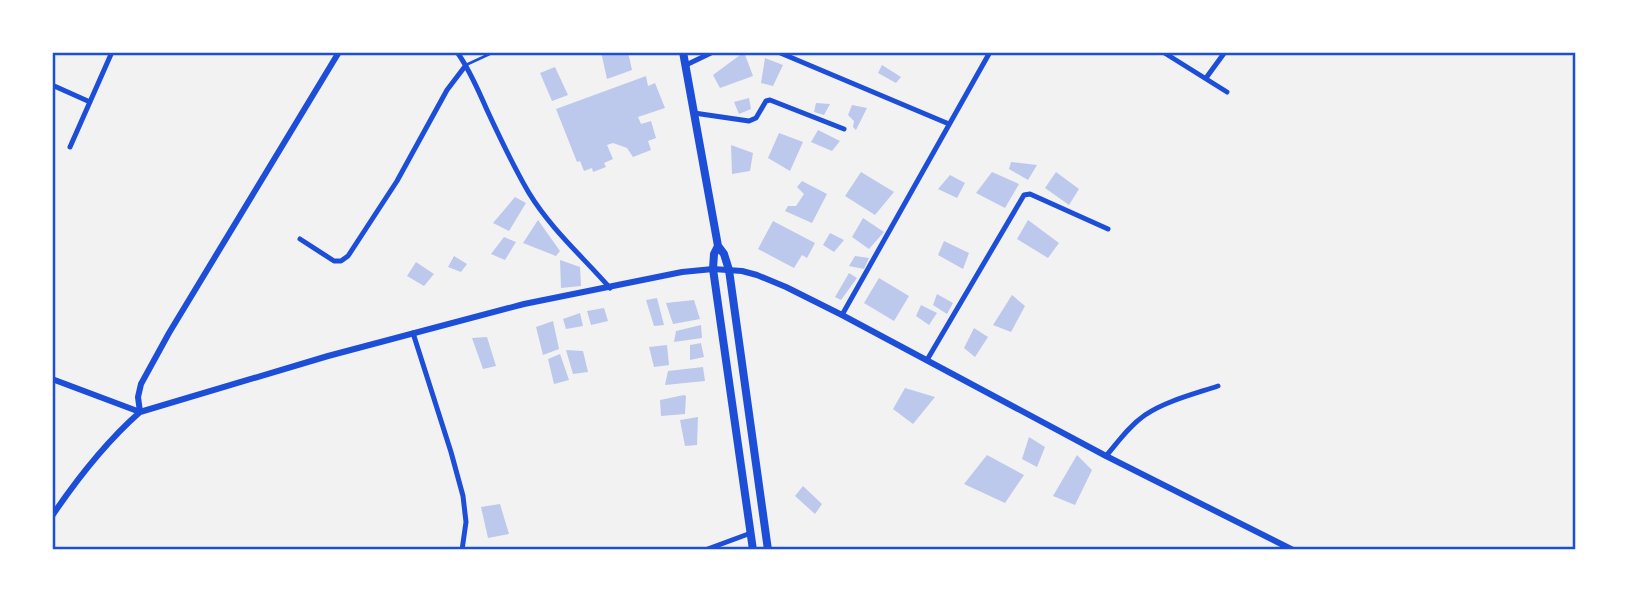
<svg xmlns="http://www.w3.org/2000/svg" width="1628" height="602" font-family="Barlow,sans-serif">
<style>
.building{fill:#bdc9ec}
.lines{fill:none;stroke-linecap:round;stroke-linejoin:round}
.service{stroke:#1d4ed8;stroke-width:2.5}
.minor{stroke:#1d4ed8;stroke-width:5}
.tertiary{stroke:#1d4ed8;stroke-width:6}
.primary{stroke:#1d4ed8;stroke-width:8}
.neatline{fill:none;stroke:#1d4ed8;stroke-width:2.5}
</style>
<rect width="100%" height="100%" fill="#f2f2f2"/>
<path class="building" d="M601,52H628L632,70L607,79Z
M744,52L753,76L720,88L713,75Z
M765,58L783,65L773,86L761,83Z
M882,65L901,77L896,83L878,73Z
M555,67L568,95L552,101L540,73Z
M646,76L648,86L655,83L665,108L638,117L641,124L651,121L656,138L648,141L651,150L633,157L627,148L613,143L607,145L613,159L604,163L606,167L593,172L592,168L584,171L580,161L577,162L556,109Z
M749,98L751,109L739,114L734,102Z
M816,103L830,104L824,115L814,112Z
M852,105L867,108L856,130L853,127L854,121L848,115Z
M818,130L840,141L832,151L811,142Z
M779,133L803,142L790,171L768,158Z
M731,145L753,153L750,171L732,174Z
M1011,162L1037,165L1028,180L1009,169Z
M861,172L894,192L875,215L845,196Z
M992,172L1019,184L1005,208L976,193Z
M1056,172L1079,189L1069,205L1045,188Z
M950,175L965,183L957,198L938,189Z
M802,181L827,194L812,223L785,211L788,206H796L804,194L797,187Z
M515,197L526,203L509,231L493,223Z
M863,218L884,232L869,249L852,237Z
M538,220L560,251L556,256L523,243Z
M1028,220L1059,243L1048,258L1017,239Z
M773,221L815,243L807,258L802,255L794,268L758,249Z
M830,233L844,240L834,252L823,245Z
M504,237L516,242L505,260L491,254Z
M944,241L969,253L963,269L938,255Z
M454,256L467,264L461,272L448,267Z
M855,256L869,258L864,269L849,266Z
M560,260L580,267L581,286L561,288Z
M416,262L434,274L424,286L407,276Z
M849,273L857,278L841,300L835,297Z
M879,278L909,296L894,321L864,303Z
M937,294L953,303L947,314L933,305Z
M1012,295L1025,306L1011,332L993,325Z
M657,298L664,325L654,326L646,300Z
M694,300L700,319L673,324L666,303Z
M921,305L937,313L929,325L916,316Z
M604,308L608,321L591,325L587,311Z
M580,313L583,326L566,329L563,319Z
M553,321L559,349L543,355L536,327Z
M701,325L702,338L674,342L676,331Z
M974,328L988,337L975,357L964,348Z
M487,337L496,366L483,369L472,338Z
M701,343L704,357L690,360V345Z
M667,345L669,365L654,367L649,347Z
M566,350L583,351L588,372L573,374Z
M560,354L569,380L554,384L548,359Z
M703,367L705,381L665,385L668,371Z
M905,388L935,397L913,424L893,409Z
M684,395L686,396L685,414L661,416L660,400Z
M698,417L697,445L685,446L680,420Z
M1029,437L1045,447L1037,467L1022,459Z
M987,455L1024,475L1005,503L964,484Z
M1077,455L1092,470L1075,505L1053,496Z
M803,486L822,504L815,514L795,496Z
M500,504L509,534L488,538L481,507Z"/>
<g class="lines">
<path class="service" d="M468,64L494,52"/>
<path class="minor" d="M457,52C470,70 478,90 487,110C500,138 513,166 529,193C551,229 582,256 610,288
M778,52L949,124
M1163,52L1227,92
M686,65L713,52
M1206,78L1225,52
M52,85L90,102
M694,113L749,121L756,118L766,101L770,100L844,129
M70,147L112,52
M300,239L334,261H341L348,256L397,181L447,90L466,65
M842,315L990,52
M413,333L451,452L463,496L466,522L462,550
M927,360L1024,195L1030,194L1108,229
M1106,456C1118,442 1129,426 1145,415C1166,401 1194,394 1218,386
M705,550L751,533"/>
<path class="tertiary" d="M52,379L140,412
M140,412L138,397L141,384L169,333L339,52
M52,516C77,479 106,442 140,412L328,356L524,304L682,272L713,269L742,271L757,275L786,287L842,315L1106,456L1293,550"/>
<path class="primary" d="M683,52L718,246L724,254L729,270L768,550
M718,246L714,254L713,269L753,550"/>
</g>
<rect width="1628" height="602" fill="none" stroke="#ffffff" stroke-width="108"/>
<rect x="54" y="54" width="1520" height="494" class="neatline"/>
</svg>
